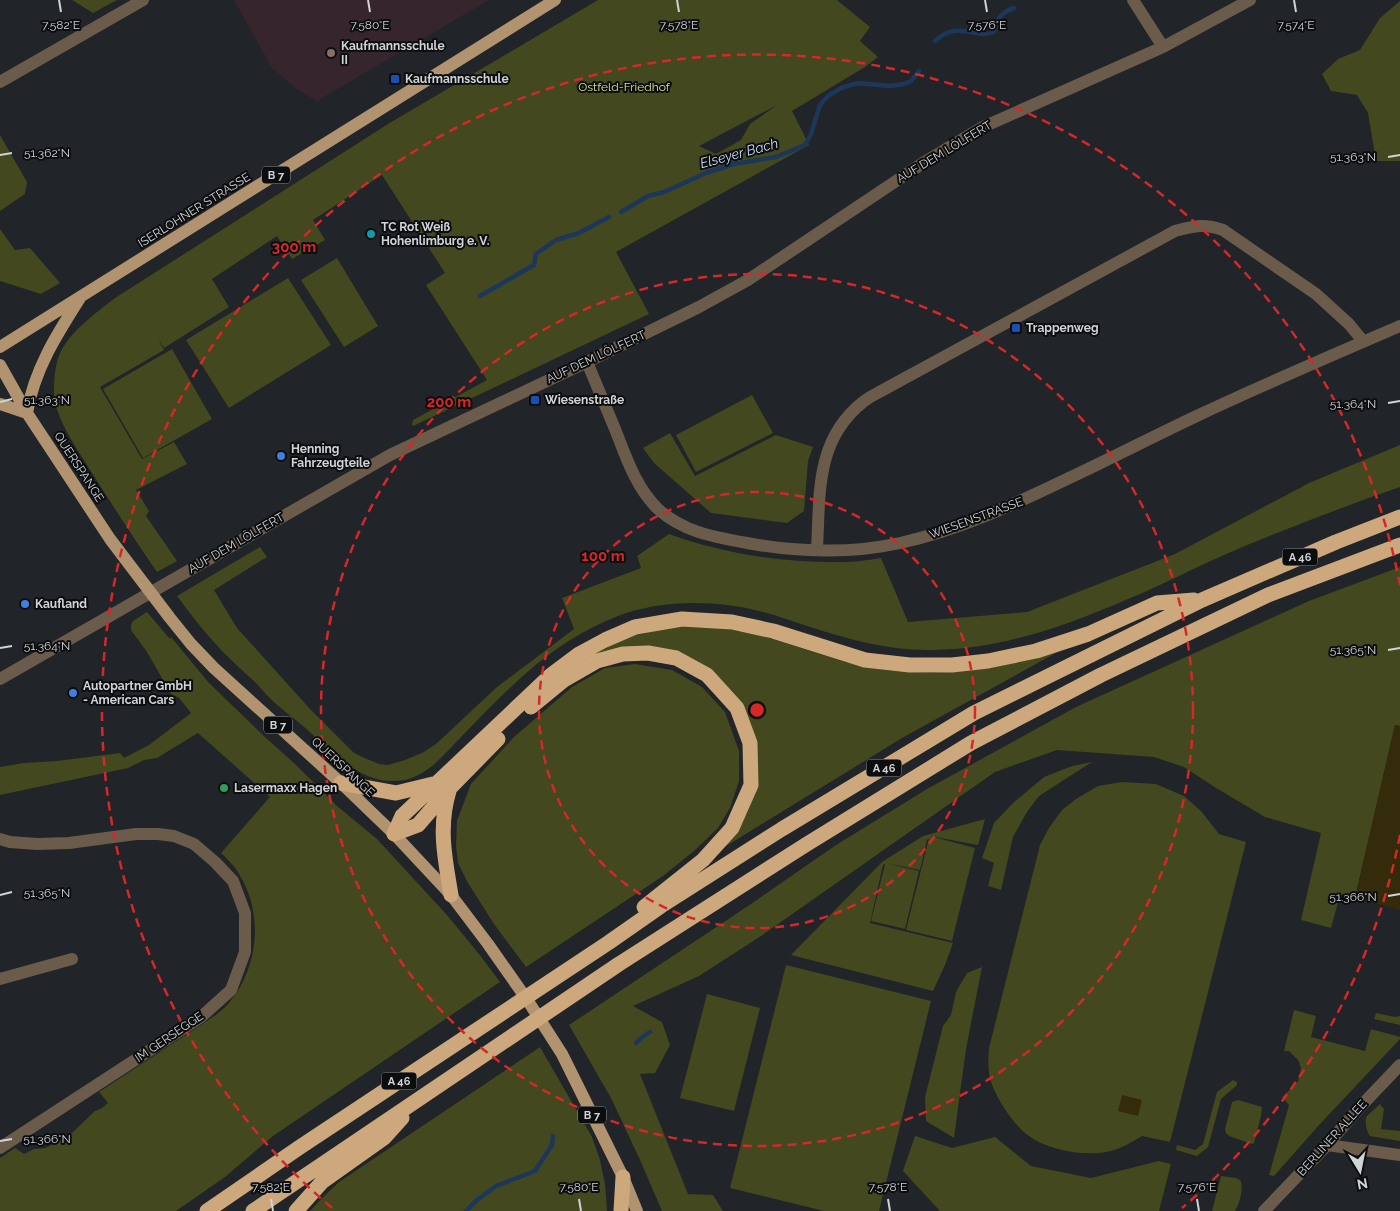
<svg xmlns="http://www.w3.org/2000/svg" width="1400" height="1211" font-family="Raleway,sans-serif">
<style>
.education{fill:#37252d}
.green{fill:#43481e;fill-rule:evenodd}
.sand{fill:#332b09}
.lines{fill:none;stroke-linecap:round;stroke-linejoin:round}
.stream{stroke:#1c375b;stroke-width:4.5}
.minor{stroke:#6a5b4b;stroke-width:12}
.major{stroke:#b1936f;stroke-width:12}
.highway{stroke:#cda87d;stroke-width:15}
.ticks{fill:none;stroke:#d1d3d6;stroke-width:2}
.ring{fill:none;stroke:#d62828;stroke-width:2.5;stroke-dasharray:9 6}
.education-dot{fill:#8d6e63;stroke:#0c0d0f;stroke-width:2}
.transit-dot{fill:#1a4fb4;stroke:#0c0d0f;stroke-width:2}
.culture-dot{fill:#0f9aa8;stroke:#0c0d0f;stroke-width:2}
.shop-dot{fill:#3f7fe0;stroke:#0c0d0f;stroke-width:2}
.leisure-dot{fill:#2e9e5b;stroke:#0c0d0f;stroke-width:2}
.labels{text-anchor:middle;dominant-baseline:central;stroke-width:4;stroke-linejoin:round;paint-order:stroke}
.shield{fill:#0c0d0f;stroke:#96989a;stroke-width:1}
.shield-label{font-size:11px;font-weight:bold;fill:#d1d3d6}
.poi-label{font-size:12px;font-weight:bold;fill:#d1d3d6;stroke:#0c0d0f;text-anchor:start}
.park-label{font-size:12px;fill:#d8e393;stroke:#0c0d0f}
.street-label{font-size:12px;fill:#d1d3d6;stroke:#0c0d0f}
.water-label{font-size:14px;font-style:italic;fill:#c9dcf6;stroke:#0c0d0f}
.ticks-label{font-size:12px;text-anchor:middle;fill:#d1d3d6;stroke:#0c0d0f;stroke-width:4;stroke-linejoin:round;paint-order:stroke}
.centre{fill:#d62828;stroke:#0c0d0f;stroke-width:2.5}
.ring-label{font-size:15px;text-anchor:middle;font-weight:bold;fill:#d62828;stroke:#0c0d0f;stroke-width:4;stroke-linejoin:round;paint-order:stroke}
</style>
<rect width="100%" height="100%" fill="#212428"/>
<path class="education" d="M234,0H489L317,101L297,89L272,68Z"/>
<path class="green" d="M72,0H117L93,13Z
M598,0H837L870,27L860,41L878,57L865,67L792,111L809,145L616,252L649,314L413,426L412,424L413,420L487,380L426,285L445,273L382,175L313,220L325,240L292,259L277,236L212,279L229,307L164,348L158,339L164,350L100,387L142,459L174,442L187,464L136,490L149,511L146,516L177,561L157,572C134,539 113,506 92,473C79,452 64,431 56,407C52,393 54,364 61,351C73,329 96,313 115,298L388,124ZM777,105L750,124L741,140L716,154L699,146Z
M1400,1V161H1376L1368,113L1357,95L1331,91L1322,74L1338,59L1360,50L1380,18Z
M0,135L27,182L25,194L0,211Z
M0,229L15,250L30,248L60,283L41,294L0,281Z
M337,258L378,326L344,347L301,280Z
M288,278L331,345L229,408L186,340Z
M172,349L212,419L143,458L103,389Z
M752,395L773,433L696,472L676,435Z
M670,433L695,476L776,435L813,447L808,461L804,511L787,523L711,513L654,463L643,448Z
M1400,445V487C1340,508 1282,530 1224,555C1191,569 1161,586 1128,599C1066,626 1002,649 933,650C891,651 850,640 810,627C794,622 779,616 763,612C716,600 664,599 618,616C584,629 552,650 524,675C503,694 483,714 464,734C443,755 424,783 390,781C356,780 328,748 303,726C295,719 285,712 276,704C269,698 263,691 257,684C245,673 233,662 221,650C205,633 191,615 177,596L260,547L267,557L214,590L237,628L311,710L353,752L360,756L379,764L388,765L405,760L422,753L436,744L497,687L574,629L562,598L641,568L637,556L669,534C724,554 784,563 843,562C855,562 868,560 881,558L908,622L1027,612L1175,554L1309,483Z
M1400,567V726L1395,725L1355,898L1340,895L1331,928L1301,920L1321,833L1265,817L1216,788L1184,767L1154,757L1057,750L995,772L761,936L699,976L633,1006L662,1022L670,1045L655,1073L640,1074L688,1194L713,1195L723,1211H662L640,1160L611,1098L569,1025L748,906L836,845L927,789L1076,707L1309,601Z
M147,612L170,639L171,637L209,683L266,738L295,764L337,806L377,839L447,915L479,954L500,982L273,1136L225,1177L176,1211H0V1158L15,1148L24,1154L34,1149L45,1148L54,1144L73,1132L95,1111L102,1108L108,1103L99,1092L207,1021C214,1016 222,1011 228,1004C259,968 264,914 239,874C235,866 228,860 221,853L270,797L198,733L157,758L144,760L128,768L0,795V767L24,763L57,761L120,753L124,758L149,745L191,713L179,698L171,694L147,652L131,630V625L133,621Z
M698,625L750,632L845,662L909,672L930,673L953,672L1063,649L902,738L723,848L742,823L749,808L754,792L735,698L656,650L567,670L591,653L631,635L653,629Z
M635,664L672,670L702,687L725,712L739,751V781L730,808L718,828L694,851L663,876L526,967L494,924L468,883L458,863L456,846L457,821L471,784L514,737L572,687L605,668Z
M1092,762L1039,796L1027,812L1013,837L1001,890L988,886L994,863L982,858L994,823L1013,803L1044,777L1072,766Z
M1122,782L1156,784L1184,796L1201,811L1219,834L1246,842L1170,1142L1142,1136C1132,1142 1122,1148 1111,1151C1087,1157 1049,1151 1029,1136C1013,1125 996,1098 990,1079C988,1069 988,1058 989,1048L1040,845L1049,828L1062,810L1076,799L1098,786Z
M985,819L978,845L930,836L975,848L952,941L906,930L929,838L927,840L920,870L885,863L919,871L905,929L871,921L885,864L883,865L870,923L953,943L945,965L933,991L791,955L882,862L923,836Z
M786,965L931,1001L879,1211H824L730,1188Z
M982,967L966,1049L954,1138L926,1121L925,1097L943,1026L951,1015L956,992L967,973Z
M707,994L760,1008L734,1111L680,1098Z
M1294,1010L1316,1016L1311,1037L1365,1051L1371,1029L1400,1037V1039L1320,1124L1274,1176L1269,1175L1289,1105L1282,1097L1298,1082L1301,1068L1298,1060L1289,1051H1284Z
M1376,1013L1395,1017L1400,1016V1025L1374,1019Z
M540,1047L592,1137L600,1160L605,1184L607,1211H310L321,1199L339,1182Z
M1233,1080L1237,1082V1085L1221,1099L1208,1147L1197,1156L1176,1150L1177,1145L1195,1150L1203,1144L1217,1092Z
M1238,1100L1262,1107L1261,1116L1254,1143L1252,1144L1229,1136L1226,1133L1225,1129L1232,1102Z
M1380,1104L1384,1109L1381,1129L1400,1131V1141L1370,1136C1366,1130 1365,1125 1366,1117Z
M915,1136L952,1148L995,1137L1031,1166L1091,1178L1159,1161L1171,1164L1159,1211H940L903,1171Z
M1221,1176L1236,1178L1241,1181C1243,1191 1240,1202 1235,1211H1212Z"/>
<path class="sand" d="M1395,725L1400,726V910L1355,898Z
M1122,1095L1142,1100L1138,1116L1118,1111Z"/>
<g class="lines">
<path class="stream" d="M935,41C948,29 959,29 976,33C981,34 986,35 991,33C998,31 996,25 998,20C1001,14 1008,10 1014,8
M621,212L648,196L664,192L706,173L734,164L776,157L805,145L811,134L820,105L828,96L841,88L858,83L890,86L904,84L911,81L919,71
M480,296L534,265L536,254L556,240L579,233L609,217
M636,1043L641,1038L650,1032
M466,1211L477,1200L496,1186L535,1171L552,1145L553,1136"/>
<path class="minor" d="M1133,0L1163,47
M0,82L143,0
M587,362C596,384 606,407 615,429C626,457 636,488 658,509C683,532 714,537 747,543C795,552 852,554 900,543C959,530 1013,505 1067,479C1112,458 1156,435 1201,414C1267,383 1333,355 1400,326
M817,549C820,494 815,440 863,402C869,397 876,394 883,390L1175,231C1194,226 1204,223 1223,230L1316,294L1349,324L1363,341
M0,679L390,455L587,362L699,307L748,280L923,163L983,127L1163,47L1250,0
M0,839L10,842L37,844L69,843L136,834H158L174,836L194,844L215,862L233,881L245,913V952L231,990L201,1017L0,1148
M0,979L72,959
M1327,1145L1400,1155
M1264,1211L1327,1145L1360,1107L1400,1065"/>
<path class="major" d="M0,347L555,0
M0,365L27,413L110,539L170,618L191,644L214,668L341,783L394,834L451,895L488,944L528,1001L562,1054L623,1177L637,1211
M0,404L27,413
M27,413C34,370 57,334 80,298"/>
<path class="highway" d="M531,707L564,680L597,661L623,654L648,653L676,658L707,675L737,708L750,743L751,785L732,828L703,860L644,907
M341,783L396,793L433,784
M449,791C438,827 445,859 451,895
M394,834L402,816L551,675L579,654L605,640L635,627L682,619L732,622L773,631L865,660L910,665H952L988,661L1036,651L1088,634L1157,603L1194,600
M394,834L418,825L449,789L498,739
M207,1211L300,1147L608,943L661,906L782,829L974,713L1202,600L1336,542L1400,517
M253,1211L619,964L807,844L971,743L1101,675L1268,595L1400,545
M296,1211L322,1182L384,1138L402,1118
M621,1211L623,1177"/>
</g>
<path class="ticks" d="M59,0L61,12M368,0L370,12M677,0L679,12M985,0L987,12M1294,0L1296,12M0,155L12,153M1388,157L1400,155M0,402L12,399M1388,403L1400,401M0,648L12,646M1388,650L1400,648M0,895L12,892M1388,896L1400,894M0,1141L12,1139M271,1199L273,1211M579,1199L581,1211M888,1199L890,1211M1197,1199L1199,1211"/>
<g class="ring">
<circle cx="757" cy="710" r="218"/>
<circle cx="757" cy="710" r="436"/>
<path d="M1400 835A655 655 0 0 1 1182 1208M332 1208A655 655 0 1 1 1400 585"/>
</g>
<circle class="education-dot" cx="331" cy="53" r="5"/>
<g class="transit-dot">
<rect x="390" y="74" width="10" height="10" rx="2.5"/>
<rect x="1011" y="323" width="10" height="10" rx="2.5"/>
<rect x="530" y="395" width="10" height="10" rx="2.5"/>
</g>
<circle class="culture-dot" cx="371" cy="234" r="5"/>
<g class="shop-dot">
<circle cx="281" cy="456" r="5"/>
<circle cx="25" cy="604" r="5"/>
<circle cx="73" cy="693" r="5"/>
</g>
<circle class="leisure-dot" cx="224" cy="788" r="5"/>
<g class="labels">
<g class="shield">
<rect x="262" y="166.5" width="28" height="17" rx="4"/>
<rect x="1282.5" y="548.5" width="35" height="17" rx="4"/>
<rect x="264" y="716.5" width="28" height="17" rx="4"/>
<rect x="866.5" y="759.5" width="35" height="17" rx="4"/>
<rect x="381.5" y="1072.5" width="35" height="17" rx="4"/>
<rect x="578" y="1106.5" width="28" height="17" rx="4"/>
</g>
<g class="shield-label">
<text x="276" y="175">B 7</text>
<text x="1300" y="557">A 46</text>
<text x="278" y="725">B 7</text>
<text x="884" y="768">A 46</text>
<text x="399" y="1081">A 46</text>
<text x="592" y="1115">B 7</text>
</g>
<g class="poi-label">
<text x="341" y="46">Kaufmannsschule<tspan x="341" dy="14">II</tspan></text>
<text x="405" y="79">Kaufmannsschule</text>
<text x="381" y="227">TC Rot Weiß<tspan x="381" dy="14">Hohenlimburg e. V.</tspan></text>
<text x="1026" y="328">Trappenweg</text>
<text x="545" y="400">Wiesenstraße</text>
<text x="291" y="449">Henning<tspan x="291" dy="14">Fahrzeugteile</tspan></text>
<text x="35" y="604">Kaufland</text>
<text x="83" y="686">Autopartner GmbH<tspan x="83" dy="14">- American Cars</tspan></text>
<text x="234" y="788">Lasermaxx Hagen</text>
</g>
<g class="park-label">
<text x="624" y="87">Ostfeld-Friedhof</text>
</g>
<g class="street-label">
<text transform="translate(944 152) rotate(-31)">AUF DEM LÖLFERT</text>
<text transform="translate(194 210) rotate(-32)">ISERLOHNER STRASSE</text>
<text transform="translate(596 357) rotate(-25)">AUF DEM LÖLFERT</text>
<text transform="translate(79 467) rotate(57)">QUERSPANGE</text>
<text transform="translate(976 518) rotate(-20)">WIESENSTRASSE</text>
<text transform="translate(236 543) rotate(-30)">AUF DEM LÖLFERT</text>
<text transform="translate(343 767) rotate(43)">QUERSPANGE</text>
<text transform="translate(169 1037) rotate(-34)">IM GERSEGGE</text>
<text transform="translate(1332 1138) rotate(-48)">BERLINER ALLEE</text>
</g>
<g class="water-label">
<text transform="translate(739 153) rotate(-15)">Elseyer Bach</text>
</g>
</g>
<g class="ticks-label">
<text x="679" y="29">7.578°E</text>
<text x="987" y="29">7.576°E</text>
<text x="1296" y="29">7.574°E</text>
<text x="61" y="29">7.582°E</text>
<text x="370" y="29">7.580°E</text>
<text x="47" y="157">51.362°N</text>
<text x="1353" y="161">51.363°N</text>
<text x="47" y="404">51.363°N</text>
<text x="1353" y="408">51.364°N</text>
<text x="47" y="650">51.364°N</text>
<text x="1353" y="654">51.365°N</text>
<text x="47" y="897">51.365°N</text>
<text x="1353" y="901">51.366°N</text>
<text x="47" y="1143">51.366°N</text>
<text x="271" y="1191">7.582°E</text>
<text x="579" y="1191">7.580°E</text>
<text x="888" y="1191">7.578°E</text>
<text x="1197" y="1191">7.576°E</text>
</g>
<circle cx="757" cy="710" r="8" class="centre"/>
<g class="ring-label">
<text x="294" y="252">300 m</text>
<text x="449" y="407">200 m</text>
<text x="603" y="561">100 m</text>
</g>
<g transform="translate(1360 1171) rotate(170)" stroke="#0c0d0f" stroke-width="4" paint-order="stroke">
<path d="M0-4L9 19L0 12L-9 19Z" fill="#d1d3d6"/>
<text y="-8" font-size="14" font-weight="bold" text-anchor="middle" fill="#d1d3d6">N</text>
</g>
</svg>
